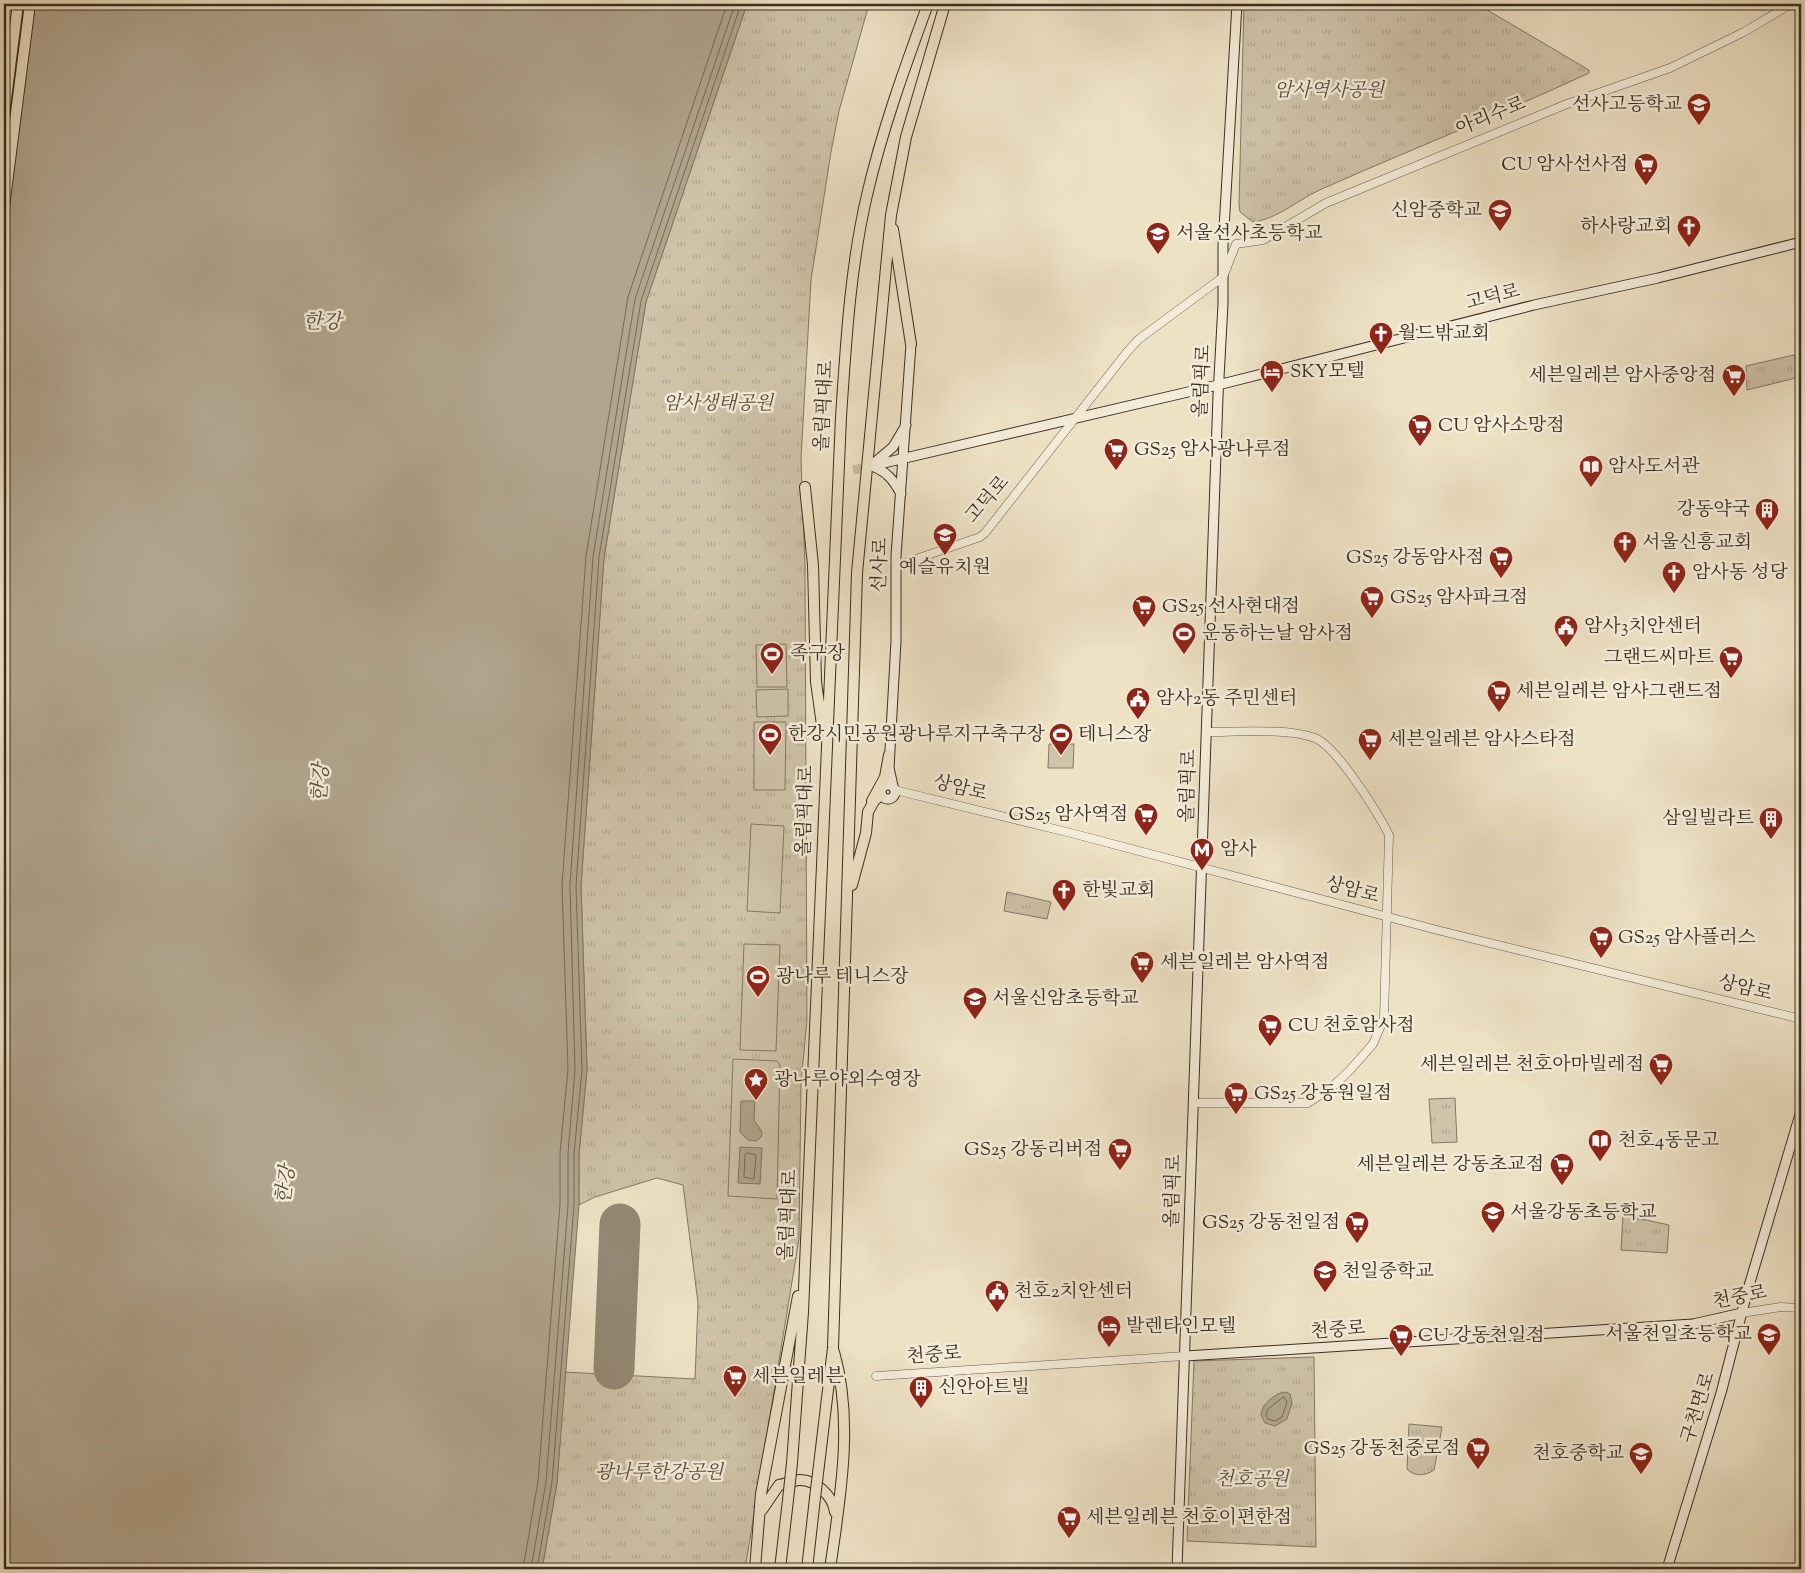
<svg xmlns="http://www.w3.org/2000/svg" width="1805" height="1573" font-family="'Sorts Mill Goudy','Noto Serif KR',serif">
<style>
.grass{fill:url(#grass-tufts);stroke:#847866}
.pitch{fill:#cfc3a9;stroke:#847866}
.water{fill:#b1a58e;stroke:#817563}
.pier{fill:#eee2c5}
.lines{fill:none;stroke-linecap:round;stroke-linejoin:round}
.shore{stroke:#766a58;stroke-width:1}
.runway{stroke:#948874;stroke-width:41}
.secondary-tunnel{stroke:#cabea4;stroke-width:9;stroke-dasharray:9 4.5;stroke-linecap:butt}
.tertiary-casing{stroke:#675b4b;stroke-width:9}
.secondary-casing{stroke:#3a2e22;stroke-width:11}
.trunk-casing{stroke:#3a2e22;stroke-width:12}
.tertiary{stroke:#f4ecd9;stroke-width:8}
.secondary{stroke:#f4ecd9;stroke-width:9}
.trunk{stroke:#eee2c5;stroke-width:10}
.trunk-bridge-casing{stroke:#3a2e22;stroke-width:12;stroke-linecap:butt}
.trunk-bridge{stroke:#eee2c5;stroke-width:10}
.labels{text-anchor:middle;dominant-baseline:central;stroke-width:5;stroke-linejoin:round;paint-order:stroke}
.park-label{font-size:19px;font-style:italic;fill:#584c3d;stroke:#f4ecd9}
.poi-label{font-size:19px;fill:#3a2e22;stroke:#f4ecd9;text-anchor:start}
.street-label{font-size:19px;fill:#3a2e22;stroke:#f4ecd9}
.water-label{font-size:20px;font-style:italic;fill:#584c3d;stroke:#f4ecd9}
</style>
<defs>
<pattern id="grass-tufts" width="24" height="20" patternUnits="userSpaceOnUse" patternTransform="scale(1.25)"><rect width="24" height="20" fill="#cfc3a9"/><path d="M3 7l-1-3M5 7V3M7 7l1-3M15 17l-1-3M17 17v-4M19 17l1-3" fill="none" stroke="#b2a891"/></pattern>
</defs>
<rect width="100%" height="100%" fill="#eee2c5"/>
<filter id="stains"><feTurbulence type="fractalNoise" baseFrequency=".004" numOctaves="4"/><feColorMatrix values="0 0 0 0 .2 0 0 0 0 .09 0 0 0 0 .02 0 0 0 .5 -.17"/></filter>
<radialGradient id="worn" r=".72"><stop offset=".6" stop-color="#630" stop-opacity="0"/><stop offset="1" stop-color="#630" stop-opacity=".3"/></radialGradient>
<path class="grass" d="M747,4H869L839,111L831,152L811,280L801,459L805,566L807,1020L801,1083L799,1239L745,1569H542L557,1483L564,1372L695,1379L698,1303L683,1185L657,1178L595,1197L579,1205V1154L587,1070L581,886L604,558L646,302Z
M1244,4H1477L1589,70V73C1501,114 1412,149 1324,188C1300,198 1278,219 1253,222L1240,212L1239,205Z
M1794,355L1800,377L1747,390L1746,366Z
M1007,892L1051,902L1047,919L1004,911Z
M1455,1098L1457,1142L1432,1143L1429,1099Z
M1623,1215L1669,1225L1667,1253L1621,1250Z
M1314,1357L1316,1547L1187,1541L1194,1361Z
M1409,1424L1442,1427L1434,1470C1425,1476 1415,1477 1407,1469Z"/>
<path class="pitch" d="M786,644L787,687H757L756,645Z
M788,689V716L757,717L756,690Z
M754,722H786L785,790H754Z
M1049,744H1074L1073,768H1048Z
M751,824L784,826L780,913L747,911Z
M744,944L780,945L776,1051L740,1050Z
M733,1059L777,1061L780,1065L777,1199L728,1196Z"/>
<path class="water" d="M7,4H747L646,302L604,558L581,886L587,1070L579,1154V1205L557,1483L542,1569H4V13Z
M741,1101H755L754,1120L762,1132L761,1137L756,1141L748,1140L740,1132Z
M740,1147L762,1148L760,1184L738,1183Z
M1285,1392L1290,1394L1292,1403L1287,1419L1275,1426L1265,1423L1261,1415C1262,1404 1274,1394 1285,1392Z"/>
<path class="pier" d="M8,4H35L4,237V34Z"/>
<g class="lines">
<path class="shore" d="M747,1153L756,1155L754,1179L744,1177L745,1155Z
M1284,1397L1287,1402L1282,1417L1275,1421L1268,1419L1266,1415L1268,1409Z
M523,1569L538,1481L560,1204V1153L568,1069L562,885L586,556L628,297L727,4
M531,1569L546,1482L568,1205V1153L575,1070L570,885L593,557L635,299L735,4
M537,1569L552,1482L574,1205V1154L582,1070L576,886L599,557L641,301L741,4"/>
<path class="runway" d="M614,1369L620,1224"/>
<path class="secondary-tunnel" d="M853,470L871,466"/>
<defs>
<path id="tertiary" d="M896,566L980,537L985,533L1127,352L1139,339L1223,277L1236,244L1263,240L1326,203L1567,104L1670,68L1744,32L1791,4
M895,790L1071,833L1441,931L1801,1019
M1194,1103H1308L1332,1087L1350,1070L1373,1044L1384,1018L1389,835C1378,813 1337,747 1315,738C1288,728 1236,732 1207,732
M1742,1313L1781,1307L1801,1308
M876,1376L1185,1356"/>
<path id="secondary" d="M873,464L893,447L906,425
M871,466L1218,385L1534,305L1658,278L1801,242
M872,466C887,472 893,479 901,494
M881 792a7 7 0 1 1 14 0a7 7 0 1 1-14 0Z
M893,786L889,768L896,641V556L911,344
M1185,1356L1693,1324L1742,1313
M1177,1569L1218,396L1223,304V246L1237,4
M1667,1569L1721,1393L1748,1289L1801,1111"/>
<path id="trunk" d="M4,114L18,4
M4,207L30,4
M893,229L911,344
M805,487L813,565L816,682L822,725
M872,801L885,777L889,755
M852,885L866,833L868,812L874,801L881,795
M792,1463L803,1312L841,417C846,343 850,268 867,195C882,130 905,67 928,4
M819,1465L833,1348L857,573L891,215L906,137L945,4
M762,1510L779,1485C785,1484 792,1481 799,1480C815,1479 833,1496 835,1512
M755,1569L761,1494L798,1296
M780,1569L788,1500
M807,1569L815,1498
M830,1569C840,1499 854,1421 834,1352"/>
</defs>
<use href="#tertiary" class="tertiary-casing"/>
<use href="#secondary" class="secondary-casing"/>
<use href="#trunk" class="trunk-casing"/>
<use href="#tertiary" class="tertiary"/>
<use href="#secondary" class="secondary"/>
<use href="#trunk" class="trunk"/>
<defs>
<path id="trunk-bridge" d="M815,1498L819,1465
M788,1500L792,1463"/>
</defs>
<use href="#trunk-bridge" class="trunk-bridge-casing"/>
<use href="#trunk-bridge" class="trunk-bridge"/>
</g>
<defs>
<symbol id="school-pin" viewBox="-11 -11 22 30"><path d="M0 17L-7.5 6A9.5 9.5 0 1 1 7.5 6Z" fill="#8f2418" stroke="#f4ecd9"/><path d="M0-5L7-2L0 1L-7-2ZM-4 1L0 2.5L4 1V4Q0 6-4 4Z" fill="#fff"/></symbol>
<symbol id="supermarket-pin" viewBox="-11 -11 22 30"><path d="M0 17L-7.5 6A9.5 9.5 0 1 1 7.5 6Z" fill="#8f2418" stroke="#f4ecd9"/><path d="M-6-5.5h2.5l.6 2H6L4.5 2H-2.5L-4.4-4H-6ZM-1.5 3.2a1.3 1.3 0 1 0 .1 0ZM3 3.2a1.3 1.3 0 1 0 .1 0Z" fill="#fff"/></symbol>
<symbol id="church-pin" viewBox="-11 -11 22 30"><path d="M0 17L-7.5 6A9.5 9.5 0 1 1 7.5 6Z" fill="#8f2418" stroke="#f4ecd9"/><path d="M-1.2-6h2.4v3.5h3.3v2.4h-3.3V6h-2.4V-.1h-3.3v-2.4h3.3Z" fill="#fff"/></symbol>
<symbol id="hotel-pin" viewBox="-11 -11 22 30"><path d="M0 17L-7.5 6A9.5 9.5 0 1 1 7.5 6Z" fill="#8f2418" stroke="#f4ecd9"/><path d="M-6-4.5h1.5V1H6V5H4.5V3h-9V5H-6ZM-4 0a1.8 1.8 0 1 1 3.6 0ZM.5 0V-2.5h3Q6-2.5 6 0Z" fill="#fff"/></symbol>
<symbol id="library-pin" viewBox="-11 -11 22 30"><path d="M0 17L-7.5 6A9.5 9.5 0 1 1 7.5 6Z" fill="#8f2418" stroke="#f4ecd9"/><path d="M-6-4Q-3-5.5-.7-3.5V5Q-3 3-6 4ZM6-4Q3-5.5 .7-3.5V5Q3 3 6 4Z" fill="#fff"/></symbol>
<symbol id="building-pin" viewBox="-11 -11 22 30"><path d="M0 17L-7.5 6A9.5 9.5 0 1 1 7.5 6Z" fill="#8f2418" stroke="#f4ecd9"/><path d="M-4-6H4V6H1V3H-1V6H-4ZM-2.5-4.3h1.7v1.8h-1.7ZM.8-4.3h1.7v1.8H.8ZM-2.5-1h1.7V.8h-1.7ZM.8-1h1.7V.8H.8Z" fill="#fff"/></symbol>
<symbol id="civic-pin" viewBox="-11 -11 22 30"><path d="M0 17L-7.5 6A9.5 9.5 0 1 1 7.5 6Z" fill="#8f2418" stroke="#f4ecd9"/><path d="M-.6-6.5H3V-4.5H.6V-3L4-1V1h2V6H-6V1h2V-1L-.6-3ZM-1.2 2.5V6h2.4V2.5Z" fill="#fff"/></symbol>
<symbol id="stadium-pin" viewBox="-11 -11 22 30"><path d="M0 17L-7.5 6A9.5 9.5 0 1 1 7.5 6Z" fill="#8f2418" stroke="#f4ecd9"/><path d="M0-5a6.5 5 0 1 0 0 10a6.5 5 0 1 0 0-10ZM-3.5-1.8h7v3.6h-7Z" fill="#fff"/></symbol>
<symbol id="metro-pin" viewBox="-11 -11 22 30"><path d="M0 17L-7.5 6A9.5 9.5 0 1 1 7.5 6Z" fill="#8f2418" stroke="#f4ecd9"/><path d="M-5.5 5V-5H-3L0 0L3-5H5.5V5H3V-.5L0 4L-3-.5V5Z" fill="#fff"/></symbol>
<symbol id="sight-pin" viewBox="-11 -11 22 30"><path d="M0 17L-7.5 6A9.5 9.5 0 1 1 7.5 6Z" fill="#8f2418" stroke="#f4ecd9"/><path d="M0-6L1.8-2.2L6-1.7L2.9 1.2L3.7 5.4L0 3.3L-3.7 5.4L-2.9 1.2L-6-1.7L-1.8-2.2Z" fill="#fff"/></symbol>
</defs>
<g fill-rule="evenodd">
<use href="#school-pin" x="1685" y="91" width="28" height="38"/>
<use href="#supermarket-pin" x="1632" y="151" width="28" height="38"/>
<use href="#school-pin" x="1486" y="197" width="28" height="38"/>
<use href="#church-pin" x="1675" y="213" width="28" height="38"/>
<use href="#school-pin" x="1144" y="220" width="28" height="38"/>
<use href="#church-pin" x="1367" y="320" width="28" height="38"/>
<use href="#hotel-pin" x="1258" y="358" width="28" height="38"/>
<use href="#supermarket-pin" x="1720" y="362" width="28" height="38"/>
<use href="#supermarket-pin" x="1406" y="412" width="28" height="38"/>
<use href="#supermarket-pin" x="1102" y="436" width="28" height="38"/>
<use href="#library-pin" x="1577" y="453" width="28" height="38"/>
<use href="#building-pin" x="1753" y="496" width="28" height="38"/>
<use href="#school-pin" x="931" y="521" width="28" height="38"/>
<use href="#church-pin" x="1611" y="529" width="28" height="38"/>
<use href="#supermarket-pin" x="1487" y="544" width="28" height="38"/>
<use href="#church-pin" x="1660" y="559" width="28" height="38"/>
<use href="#supermarket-pin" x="1358" y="584" width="28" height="38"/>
<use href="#supermarket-pin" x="1130" y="593" width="28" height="38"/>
<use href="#civic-pin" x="1552" y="613" width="28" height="38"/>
<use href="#stadium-pin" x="1170" y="620" width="28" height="38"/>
<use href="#stadium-pin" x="758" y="640" width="28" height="38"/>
<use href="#supermarket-pin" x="1717" y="644" width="28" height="38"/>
<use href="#supermarket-pin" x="1485" y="678" width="28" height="38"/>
<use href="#civic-pin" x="1124" y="685" width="28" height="38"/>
<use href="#stadium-pin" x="756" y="721" width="28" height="38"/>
<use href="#stadium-pin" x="1047" y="721" width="28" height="38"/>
<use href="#supermarket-pin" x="1356" y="726" width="28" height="38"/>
<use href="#supermarket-pin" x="1132" y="801" width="28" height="38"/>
<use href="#building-pin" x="1757" y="805" width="28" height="38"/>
<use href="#metro-pin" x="1188" y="836" width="28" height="38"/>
<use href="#church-pin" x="1050" y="877" width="28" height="38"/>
<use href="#supermarket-pin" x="1587" y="924" width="28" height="38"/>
<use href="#supermarket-pin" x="1128" y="949" width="28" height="38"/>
<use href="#stadium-pin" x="744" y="963" width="28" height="38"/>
<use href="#school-pin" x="961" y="985" width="28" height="38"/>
<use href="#supermarket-pin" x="1256" y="1012" width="28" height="38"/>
<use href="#supermarket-pin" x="1647" y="1051" width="28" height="38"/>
<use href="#sight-pin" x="742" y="1066" width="28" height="38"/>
<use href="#supermarket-pin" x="1222" y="1080" width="28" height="38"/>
<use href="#library-pin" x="1586" y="1127" width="28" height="38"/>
<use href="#supermarket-pin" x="1106" y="1136" width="28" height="38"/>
<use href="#supermarket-pin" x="1548" y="1151" width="28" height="38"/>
<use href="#school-pin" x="1479" y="1199" width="28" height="38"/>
<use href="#supermarket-pin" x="1343" y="1209" width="28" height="38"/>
<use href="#school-pin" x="1311" y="1258" width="28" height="38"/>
<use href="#civic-pin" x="983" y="1278" width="28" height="38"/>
<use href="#hotel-pin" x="1095" y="1313" width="28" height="38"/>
<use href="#school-pin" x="1755" y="1321" width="28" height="38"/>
<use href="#supermarket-pin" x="1387" y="1322" width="28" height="38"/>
<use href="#supermarket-pin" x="721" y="1363" width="28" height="38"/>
<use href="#building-pin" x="907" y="1374" width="28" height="38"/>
<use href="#supermarket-pin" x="1464" y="1435" width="28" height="38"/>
<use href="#school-pin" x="1627" y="1440" width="28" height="38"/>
<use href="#supermarket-pin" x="1055" y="1504" width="28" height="38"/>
</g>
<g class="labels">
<g class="park-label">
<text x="1329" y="91">암사역사공원</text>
<text x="718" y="404">암사생태공원</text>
<text x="659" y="1473">광나루한강공원</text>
<text x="1252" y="1480">천호공원</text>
</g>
<g class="poi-label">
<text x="1682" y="105" text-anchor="end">선사고등학교</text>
<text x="1628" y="165" text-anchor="end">CU 암사선사점</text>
<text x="1482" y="211" text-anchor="end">신암중학교</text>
<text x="1672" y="227" text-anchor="end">하사랑교회</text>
<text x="1176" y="234">서울선사초등학교</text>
<text x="1398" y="334">월드밖교회</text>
<text x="1290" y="372">SKY모텔</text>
<text x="1716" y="376" text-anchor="end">세븐일레븐 암사중앙점</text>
<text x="1438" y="426">CU 암사소망점</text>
<text x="1134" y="450">GS25 암사광나루점</text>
<text x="1608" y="467">암사도서관</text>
<text x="1750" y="510" text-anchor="end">강동약국</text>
<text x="1642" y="543">서울신흥교회</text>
<text x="1484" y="558" text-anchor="end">GS25 강동암사점</text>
<text x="945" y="568" text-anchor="middle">예슬유치원</text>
<text x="1692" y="573">암사동 성당</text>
<text x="1390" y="598">GS25 암사파크점</text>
<text x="1162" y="607">GS25 선사현대점</text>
<text x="1584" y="627">암사3치안센터</text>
<text x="1202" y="634">운동하는날 암사점</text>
<text x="790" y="654">족구장</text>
<text x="1714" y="658" text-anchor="end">그랜드씨마트</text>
<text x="1516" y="692">세븐일레븐 암사그랜드점</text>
<text x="1156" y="699">암사2동 주민센터</text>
<text x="788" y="735">한강시민공원광나루지구축구장</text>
<text x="1078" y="735">테니스장</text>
<text x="1388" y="740">세븐일레븐 암사스타점</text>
<text x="1128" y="815" text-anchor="end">GS25 암사역점</text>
<text x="1754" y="819" text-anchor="end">삼일빌라트</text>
<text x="1220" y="850">암사</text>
<text x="1082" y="891">한빛교회</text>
<text x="1618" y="938">GS25 암사플러스</text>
<text x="1160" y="963">세븐일레븐 암사역점</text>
<text x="776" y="977">광나루 테니스장</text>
<text x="992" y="999">서울신암초등학교</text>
<text x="1288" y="1026">CU 천호암사점</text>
<text x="1644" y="1065" text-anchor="end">세븐일레븐 천호아마빌레점</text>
<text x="774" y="1080">광나루야외수영장</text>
<text x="1254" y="1094">GS25 강동원일점</text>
<text x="1618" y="1141">천호4동문고</text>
<text x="1102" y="1150" text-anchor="end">GS25 강동리버점</text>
<text x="1544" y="1165" text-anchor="end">세븐일레븐 강동초교점</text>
<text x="1510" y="1213">서울강동초등학교</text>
<text x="1340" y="1223" text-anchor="end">GS25 강동천일점</text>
<text x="1342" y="1272">천일중학교</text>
<text x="1014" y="1292">천호2치안센터</text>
<text x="1126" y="1327">발렌타인모텔</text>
<text x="1752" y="1335" text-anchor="end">서울천일초등학교</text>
<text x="1418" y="1336">CU 강동천일점</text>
<text x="752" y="1377">세븐일레븐</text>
<text x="938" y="1388">신안아트빌</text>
<text x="1460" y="1449" text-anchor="end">GS25 강동천중로점</text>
<text x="1624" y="1454" text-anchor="end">천호중학교</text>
<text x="1086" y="1518">세븐일레븐 천호이편한점</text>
</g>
<g class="street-label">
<text transform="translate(1491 117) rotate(-22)">아리수로</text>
<text transform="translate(1493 298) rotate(-14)">고덕로</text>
<text transform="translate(1203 381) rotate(-87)">올림픽로</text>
<text transform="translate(825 406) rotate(-87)">올림픽대로</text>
<text transform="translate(988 500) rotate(-49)">고덕로</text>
<text transform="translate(881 565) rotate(-88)">선사로</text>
<text transform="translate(1189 786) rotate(-88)">올림픽로</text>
<text transform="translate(960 789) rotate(14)">상암로</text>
<text transform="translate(806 811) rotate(-88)">올림픽대로</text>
<text transform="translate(1352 891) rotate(15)">상암로</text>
<text transform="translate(1745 989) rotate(14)">상암로</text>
<text transform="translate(1174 1191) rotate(-88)">올림픽로</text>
<text transform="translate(789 1215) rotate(-87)">올림픽대로</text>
<text transform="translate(1740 1298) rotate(-11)">천중로</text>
<text transform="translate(1338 1331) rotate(-4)">천중로</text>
<text transform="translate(934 1356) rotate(-4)">천중로</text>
<text transform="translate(1699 1408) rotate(-73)">구천면로</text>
</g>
<g class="water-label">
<text x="322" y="323">한강</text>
<text transform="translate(322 783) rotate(-86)">한강</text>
<text transform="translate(287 1185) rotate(-82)">한강</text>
</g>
</g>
<rect width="1805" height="1573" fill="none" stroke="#eee2c5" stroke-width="20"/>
<rect x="5" y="5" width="1795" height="1563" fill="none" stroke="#3a2e22" stroke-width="2.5"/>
<rect x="10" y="10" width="1785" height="1553" fill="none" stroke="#3a2e22"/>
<rect width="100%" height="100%" filter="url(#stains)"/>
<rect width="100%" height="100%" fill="url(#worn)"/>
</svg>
